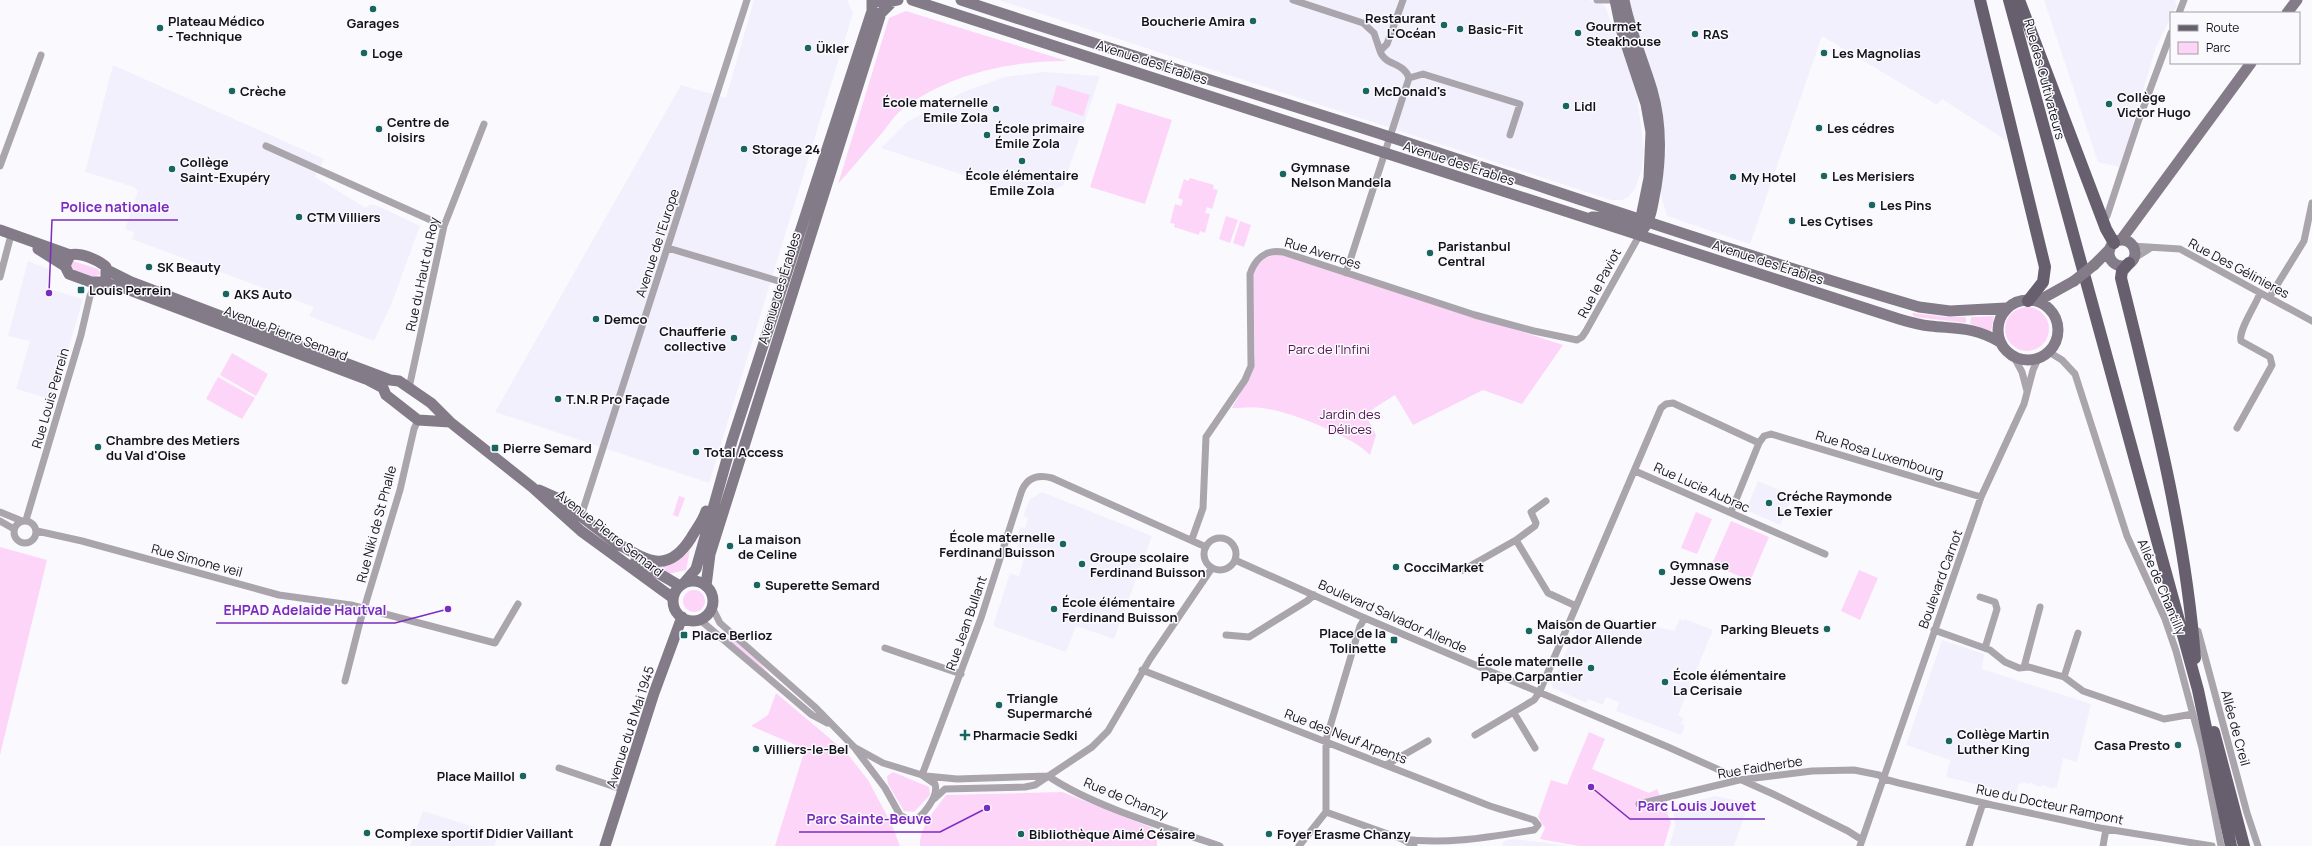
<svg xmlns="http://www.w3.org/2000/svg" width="2312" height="846" font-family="Manrope,sans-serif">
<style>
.built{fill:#f1f0fc}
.green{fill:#fdd5f8}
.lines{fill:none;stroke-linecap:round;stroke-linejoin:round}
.street{stroke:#aaa5ad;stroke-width:7}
.secondary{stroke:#837c88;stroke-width:11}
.primary{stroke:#675f6e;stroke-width:12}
.secondary-bridge{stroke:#837c88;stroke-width:11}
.poi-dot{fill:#196661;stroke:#fafafe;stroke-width:1.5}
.labels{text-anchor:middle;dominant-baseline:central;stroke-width:3;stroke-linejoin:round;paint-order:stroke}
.poi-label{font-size:13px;font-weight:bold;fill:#13121a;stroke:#fafafe;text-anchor:start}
.street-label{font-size:13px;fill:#13121a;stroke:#fafafe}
.park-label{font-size:13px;fill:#52134e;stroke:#fafafe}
.leader{fill:none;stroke:#7b2cbf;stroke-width:1.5}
.callout-dot{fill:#7b2cbf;stroke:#fafafe;stroke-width:1.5}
.callout-label{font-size:14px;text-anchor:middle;font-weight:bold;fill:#7b2cbf;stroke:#fafafe;stroke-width:3;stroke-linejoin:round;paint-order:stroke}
</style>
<rect width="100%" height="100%" fill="#fafafe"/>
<path class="built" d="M754,0H847L853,13L709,483L495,412L681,85L726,98Z
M999,0H1589L1605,6L1636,89L1644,149L1642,168L1635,189L1628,197L1622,200H1611Z
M1629,0H1975L2007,141L1942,99L1937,105L1822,36L1750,244L1667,216L1660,192L1666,150L1662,110L1636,30Z
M2044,0H2175L2177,6L2173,13H2171V17L2156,47L2120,167L2098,162Z
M113,65L324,159L315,177L366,208L370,204L378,206L420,226L391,305L374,341L309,316L314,307L132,239L134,232L125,229L138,191L134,187L85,172Z
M1044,72L1100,76L1063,186L1037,195L1036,199L881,148L907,122L963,92L1005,77Z
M28,261L51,270L46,288L83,299L53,400L16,389L30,341L8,336Z
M1758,481L1793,496L1780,525L1746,510Z
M1042,492L1152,536L1114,639L1076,626L1066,652L993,626L1010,573L1019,576L1025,555L1016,552L1018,545L1015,543L1020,527L1025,528L1028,518L1023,516L1030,499Z
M1613,619L1628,625L1631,621L1674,631L1680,619L1684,621L1685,619L1713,630L1678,715L1684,718L1681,724L1685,725L1681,735L1616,711L1619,702L1606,697L1603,705L1588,699L1586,703L1551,687L1576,628L1587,629Z
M1942,640L1984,654L1982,669L2091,704L2077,762L2063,758L2057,788L2053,787L2052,789L2042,785L2041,787L2034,785L2031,782L2030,784L2023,782V784L2019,783L2016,794L1946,777L1950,760L1906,745Z
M1715,796L1749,803L1734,846H1669L1675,826L1673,806Z
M423,811L497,834L495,846H410Z
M1513,839L1539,842L1567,846H1502L1504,841Z"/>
<path class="green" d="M906,11L1067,61C1008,61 949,74 901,110C894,116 888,126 882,133C867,150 853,167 838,184L889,18Z
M1057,85L1090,95L1083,116L1051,105Z
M1117,103L1172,120L1145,204L1090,187Z
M1190,178L1214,185L1213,189L1218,190L1212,209L1207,207L1205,213L1210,214L1205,233L1200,231L1199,235L1174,227L1175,224L1170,223L1175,204L1181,206L1183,200L1178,198L1184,179L1188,181Z
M1226,216L1238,220L1230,243L1219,239Z
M1240,221L1251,225L1244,247L1233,243Z
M1280,254L1563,345L1522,404L1483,390L1413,425L1395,395L1365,414L1376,435L1370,455C1352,436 1289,411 1262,408C1252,407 1241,408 1232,408L1252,373L1255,355L1253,271C1261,260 1266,256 1280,254Z
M73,261L98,269L101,274L94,277L74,270L71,266Z
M2005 329a22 22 0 1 1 44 0a22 22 0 1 1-44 0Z
M1913,313L1946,317H1966V323L1915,317L1912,314Z
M1994,316L1991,331L1970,324L1971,317Z
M232,353L268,374L256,396L220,375Z
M218,377L255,398L242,419L206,399Z
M679,496L685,498L678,517L673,515Z
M1696,512L1712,519L1697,554L1681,548Z
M1731,521L1769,537L1750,581L1712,564Z
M0,547L47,560L0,755Z
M690,550L686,570L668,574L653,567C669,566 679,562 690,550Z
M1859,570L1878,578L1860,620L1841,611Z
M683 601a11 11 0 1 1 22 0a11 11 0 1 1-22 0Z
M731,637L759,662L771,676L727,640Z
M776,693L846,752L868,780L892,825L900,846H775L805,749L751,726L768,715Z
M1589,732L1605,739L1592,769L1649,793L1657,789L1671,822L1664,846H1579L1540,839L1545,828L1538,817L1551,780L1567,785Z
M893,772L929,787L930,795L914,812L904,811L888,784L887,776Z
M1062,792L1155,829L1152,839L1157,840V846H920C919,827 935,810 946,795Z"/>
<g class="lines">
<path class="street" d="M1293,0L1363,23L1374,33L1380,51
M1403,0L1387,44L1380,51C1385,66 1404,62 1409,78L1423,74L1520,104L1510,135
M1597,0H1619
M2179,13L2184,0
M266,146L444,226
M0,166L41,55
M2107,216L2138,122L2171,33
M2132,246L2180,249L2312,321
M668,248L785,283
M2133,259L2149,249
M1346,273L1409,78
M0,277L11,235
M2269,298L2304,241L2312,203
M2049,352L2062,360L2075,374L2127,536L2165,619L2176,651L2202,748L2221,846
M2014,357L2022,372L2027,391
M409,388L444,226L484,124
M2237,428L2272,365L2270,357L2241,341C2238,330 2256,305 2260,293
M1635,471L1825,554
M0,512L22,521
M1731,512L1759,443L1764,436L1771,434L1981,497
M581,516L747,0
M26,520L81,335L90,296L96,283
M14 532a11 11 0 1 1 22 0a11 11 0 1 1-22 0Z
M0,521L14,529
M37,531L82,541L279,595L351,605L495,643L518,604
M1204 554a16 16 0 1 1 32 0a16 16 0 1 1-32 0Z
M1192,539L1203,508L1206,437L1245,380L1251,366L1250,274C1255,259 1266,249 1283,252L1475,315L1534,331L1577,340L1582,337L1586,331L1639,236
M1516,540L1535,526L1536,523L1531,512L1546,501
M1235,560L1360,616L1668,747L1773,794L1848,831L1862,840
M1463,570L1516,540L1548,593L1576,606
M1980,597L1995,602L1997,609L1985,648
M712,607L720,623L815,707L854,747L883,763L922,775L935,784C939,796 922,819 911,821L900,815L885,788L854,747
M699,619L812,715L827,723
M1934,630L1990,650L2005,662L2019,668L2029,667L2064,677L2083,691L2164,719L2193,714
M2198,631L2247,813L2258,846
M1226,635L1249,637L1307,601L1314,595
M885,648L961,674
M2024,667L2040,607
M1142,670L1490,806L1534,820L1538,825L1534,830C1490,837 1446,845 1402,839
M2064,677L2078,633
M345,681L360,622L400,490L414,429L418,420
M1514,713L1535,748
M1475,735L1534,700L1539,693L1661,408L1666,404L1673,403L1759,443
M1386,765L1428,741
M559,768L624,790
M922,775L981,618L1021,493C1026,478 1037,474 1052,478L1206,547
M926,776L957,779L1048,776
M1048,776C1094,807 1168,828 1220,846
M934,799L945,789L1025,787L1035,785L1092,747L1108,731L1150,659L1212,568
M1639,804L1739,780L1812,771L1854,770L1879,775L1884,779L1899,783L1992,805L2100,828L2212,846
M1326,812L1402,839L1414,846
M1299,846L1326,812V740L1360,626L1365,618
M1860,846L1981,497L2024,404L2033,370L2038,359
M1969,846L1983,803
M2103,846L2106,829"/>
<path class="secondary" d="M877,0L885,3L898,0
M912,0L1899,319C1909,322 1919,325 1930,326C1958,329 1974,327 2000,342
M961,0C1103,47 1247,91 1390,137C1566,194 1741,255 1919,307L1950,311L2006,308
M1615,0L1621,29L1646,104L1651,132L1649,178L1639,227
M1624,0C1630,31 1643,60 1652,90C1661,121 1661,156 1656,187C1653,201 1652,217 1644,228
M2287,13L2297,0
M1592,217C1609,216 1625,227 1642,224
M0,230L70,255C80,252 99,260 106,267V277
M2121,240L2251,63
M2109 253a13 13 0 1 1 26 0a13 13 0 1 1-26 0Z
M38,249L65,266
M70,255L65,266L69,274L91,282H102L127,289L366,379L383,388L386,395L418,420L450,422
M2094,265L2109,250
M107,270L131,282L390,380L399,381L431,403L450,422L532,487L581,531L673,598
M1998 330a30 30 0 1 1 60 0a30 30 0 1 1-60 0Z
M2038,301L2074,281
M539,490L557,498L620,546
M615,542C646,560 667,576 691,538C696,529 703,521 706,511
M636,560L680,586
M673 601a20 20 0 1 1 40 0a20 20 0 1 1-40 0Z
M684,583L696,569L732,441L872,11V0
M706,586L710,554L881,13L891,3
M605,846L654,693L682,617"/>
<path class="primary" d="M1980,0L2045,267L2043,282L2028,301
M2009,0L2198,690L2231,846
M2019,0L2106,229L2114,243
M2129,263L2122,271L2121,278C2152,404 2185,529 2195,658
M2214,732L2244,846"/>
<path class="secondary-bridge" d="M2074,281L2094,265"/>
</g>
<g class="poi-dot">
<circle cx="373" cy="9" r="4"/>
<circle cx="1253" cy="21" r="4"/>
<circle cx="1444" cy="25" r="4"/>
<circle cx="160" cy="28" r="4"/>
<circle cx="1460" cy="29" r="4"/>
<circle cx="1578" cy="33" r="4"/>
<circle cx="1695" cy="34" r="4"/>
<circle cx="808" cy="48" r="4"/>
<circle cx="364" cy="53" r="4"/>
<circle cx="1824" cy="53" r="4"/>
<circle cx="232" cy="91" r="4"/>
<circle cx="1366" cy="91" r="4"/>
<circle cx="2109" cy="104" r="4"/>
<circle cx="1566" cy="106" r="4"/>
<circle cx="996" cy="109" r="4"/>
<circle cx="1819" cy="128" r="4"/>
<circle cx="379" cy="129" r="4"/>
<circle cx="987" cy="135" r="4"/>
<circle cx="744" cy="149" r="4"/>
<circle cx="1022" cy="161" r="4"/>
<circle cx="172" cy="169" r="4"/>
<circle cx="1283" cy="174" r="4"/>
<circle cx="1824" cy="176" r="4"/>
<circle cx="1733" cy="177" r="4"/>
<circle cx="1872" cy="205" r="4"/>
<circle cx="299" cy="217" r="4"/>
<circle cx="1792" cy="221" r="4"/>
<circle cx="1430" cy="253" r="4"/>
<circle cx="149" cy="267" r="4"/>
<rect x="77" y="286" width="8" height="8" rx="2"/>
<circle cx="226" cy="294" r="4"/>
<circle cx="596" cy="319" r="4"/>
<circle cx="734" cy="338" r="4"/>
<circle cx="558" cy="399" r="4"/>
<circle cx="98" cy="447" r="4"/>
<rect x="491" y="444" width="8" height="8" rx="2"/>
<circle cx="696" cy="452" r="4"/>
<circle cx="1769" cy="503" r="4"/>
<circle cx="1063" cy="544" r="4"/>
<circle cx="730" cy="546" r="4"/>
<circle cx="1082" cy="564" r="4"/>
<circle cx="1396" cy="567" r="4"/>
<circle cx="1662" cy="572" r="4"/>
<circle cx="757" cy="585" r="4"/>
<circle cx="1054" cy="609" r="4"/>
<circle cx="1827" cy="629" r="4"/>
<circle cx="1529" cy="631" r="4"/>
<rect x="680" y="631" width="8" height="8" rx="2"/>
<rect x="1390" y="636" width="8" height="8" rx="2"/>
<circle cx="1591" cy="668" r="4"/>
<circle cx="1665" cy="682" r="4"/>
<circle cx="999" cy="705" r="4"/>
<path d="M963 729h4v4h4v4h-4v4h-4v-4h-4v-4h4z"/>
<circle cx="1949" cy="741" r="4"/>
<circle cx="2178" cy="745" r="4"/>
<circle cx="756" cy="749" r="4"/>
<circle cx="523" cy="776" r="4"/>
<circle cx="367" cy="833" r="4"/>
<circle cx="1021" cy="834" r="4"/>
<circle cx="1269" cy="834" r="4"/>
</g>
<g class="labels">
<g class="poi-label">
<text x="1436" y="18" text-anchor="end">Restaurant<tspan x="1436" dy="15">L'Océan</tspan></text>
<text x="168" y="21">Plateau Médico<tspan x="168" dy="15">- Technique</tspan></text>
<text x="1245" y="21" text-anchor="end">Boucherie Amira</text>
<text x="373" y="23" text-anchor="middle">Garages</text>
<text x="1586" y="26">Gourmet<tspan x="1586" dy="15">Steakhouse</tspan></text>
<text x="1468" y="29">Basic-Fit</text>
<text x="1703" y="34">RAS</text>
<text x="816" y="48">Ükler</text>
<text x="372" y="53">Loge</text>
<text x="1832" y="53">Les Magnolias</text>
<text x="240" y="91">Crèche</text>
<text x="1374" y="91">McDonald's</text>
<text x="2117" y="97">Collège<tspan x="2117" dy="15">Victor Hugo</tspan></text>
<text x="988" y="102" text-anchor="end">École maternelle<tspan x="988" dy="15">Emile Zola</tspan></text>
<text x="1574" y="106">Lidl</text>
<text x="387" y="122">Centre de<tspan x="387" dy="15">loisirs</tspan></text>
<text x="995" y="128">École primaire<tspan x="995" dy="15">Émile Zola</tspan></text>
<text x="1827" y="128">Les cédres</text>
<text x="752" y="149">Storage 24</text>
<text x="180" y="162">Collège<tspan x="180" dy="15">Saint-Exupéry</tspan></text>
<text x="1291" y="167">Gymnase<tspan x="1291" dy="15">Nelson Mandela</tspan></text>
<text x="1022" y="175" text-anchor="middle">École élémentaire<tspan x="1022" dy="15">Emile Zola</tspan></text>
<text x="1832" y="176">Les Merisiers</text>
<text x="1741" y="177">My Hotel</text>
<text x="1880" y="205">Les Pins</text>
<text x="307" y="217">CTM Villiers</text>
<text x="1800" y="221">Les Cytises</text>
<text x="1438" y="246">Paristanbul<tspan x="1438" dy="15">Central</tspan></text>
<text x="157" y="267">SK Beauty</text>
<text x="89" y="290">Louis Perrein</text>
<text x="234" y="294">AKS Auto</text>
<text x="604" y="319">Demco</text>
<text x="726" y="331" text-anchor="end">Chaufferie<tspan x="726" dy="15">collective</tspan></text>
<text x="566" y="399">T.N.R Pro Façade</text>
<text x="106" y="440">Chambre des Metiers<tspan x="106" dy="15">du Val d'Oise</tspan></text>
<text x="503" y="448">Pierre Semard</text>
<text x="704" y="452">Total Access</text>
<text x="1777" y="496">Créche Raymonde<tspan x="1777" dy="15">Le Texier</tspan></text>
<text x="1055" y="537" text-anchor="end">École maternelle<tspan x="1055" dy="15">Ferdinand Buisson</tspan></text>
<text x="738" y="539">La maison<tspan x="738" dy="15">de Celine</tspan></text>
<text x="1090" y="557">Groupe scolaire<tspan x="1090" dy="15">Ferdinand Buisson</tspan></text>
<text x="1670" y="565">Gymnase<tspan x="1670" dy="15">Jesse Owens</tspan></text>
<text x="1404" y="567">CocciMarket</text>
<text x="765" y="585">Superette Semard</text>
<text x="1062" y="602">École élémentaire<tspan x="1062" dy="15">Ferdinand Buisson</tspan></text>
<text x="1537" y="624">Maison de Quartier<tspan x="1537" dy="15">Salvador Allende</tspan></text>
<text x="1819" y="629" text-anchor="end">Parking Bleuets</text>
<text x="1386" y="633" text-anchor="end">Place de la<tspan x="1386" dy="15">Tolinette</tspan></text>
<text x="692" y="635">Place Berlioz</text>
<text x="1583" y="661" text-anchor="end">École maternelle<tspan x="1583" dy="15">Pape Carpantier</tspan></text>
<text x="1673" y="675">École élémentaire<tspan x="1673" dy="15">La Cerisaie</tspan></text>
<text x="1007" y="698">Triangle<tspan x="1007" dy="15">Supermarché</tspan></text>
<text x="1957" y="734">Collège Martin<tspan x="1957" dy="15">Luther King</tspan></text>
<text x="973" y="735">Pharmacie Sedki</text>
<text x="2170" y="745" text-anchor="end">Casa Presto</text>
<text x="764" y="749">Villiers-le-Bel</text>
<text x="515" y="776" text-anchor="end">Place Maillol</text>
<text x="375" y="833">Complexe sportif Didier Vaillant</text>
<text x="1029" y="834">Bibliothèque Aimé Césaire</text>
<text x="1277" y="834">Foyer Erasme Chanzy</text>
</g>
<g class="street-label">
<text transform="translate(1152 62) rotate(18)">Avenue des Érables</text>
<text transform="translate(2045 79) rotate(75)">Rue des Cultivateurs</text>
<text transform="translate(1459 163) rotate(18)">Avenue des Érables</text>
<text transform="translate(657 243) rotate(-72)">Avenue de l'Europe</text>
<text transform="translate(1323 253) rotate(17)">Rue Averroes</text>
<text transform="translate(1768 262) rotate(18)">Avenue des Érables</text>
<text transform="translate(2239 268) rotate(28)">Rue Des Gélinieres</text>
<text transform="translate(422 274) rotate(-78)">Rue du Haut du Roy</text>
<text transform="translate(1599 283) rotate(-62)">Rue le Paviot</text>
<text transform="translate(779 288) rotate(-73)">Avenue des Érables</text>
<text transform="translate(286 333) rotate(21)">Avenue Pierre Semard</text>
<text transform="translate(50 398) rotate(-74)">Rue Louis Perrein</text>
<text transform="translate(1880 454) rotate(17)">Rue Rosa Luxembourg</text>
<text transform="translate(1702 487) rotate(24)">Rue Lucie Aubrac</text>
<text transform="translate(376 524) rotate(-75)">Rue Niki de St Phalle</text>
<text transform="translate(610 533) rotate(38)">Avenue Pierre Semard</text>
<text transform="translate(197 560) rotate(15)">Rue Simone veil</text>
<text transform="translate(1940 579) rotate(-70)">Boulevard Carnot</text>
<text transform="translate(2162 587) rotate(67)">Allée de Chantilly</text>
<text transform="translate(1393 616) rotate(24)">Boulevard Salvador Allende</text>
<text transform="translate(966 623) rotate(-71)">Rue Jean Bullant</text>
<text transform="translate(630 727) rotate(-72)">Avenue du 8 Mai 1945</text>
<text transform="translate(2236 728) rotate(75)">Allée de Creil</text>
<text transform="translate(1346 736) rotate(21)">Rue des Neuf Arpents</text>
<text transform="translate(1760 767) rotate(-9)">Rue Faidherbe</text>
<text transform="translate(1126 798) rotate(22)">Rue de Chanzy</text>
<text transform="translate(2050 804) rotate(12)">Rue du Docteur Rampont</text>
</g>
<g class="park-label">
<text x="1329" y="349">Parc de l'Infini</text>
<text x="1350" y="414">Jardin des<tspan x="1350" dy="15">Délices</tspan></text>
</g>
</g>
<path class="leader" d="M49 293L52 220H178M448 609L395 623H216M1591 787L1630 819H1765M987 808L940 832H799"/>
<g class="callout-dot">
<circle cx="49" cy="293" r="4"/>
<circle cx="448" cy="609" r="4"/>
<circle cx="1591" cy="787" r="4"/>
<circle cx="987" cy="808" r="4"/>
</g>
<g class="callout-label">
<text x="115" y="212">Police nationale</text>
<text x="305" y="615">EHPAD Adelaide Hautval</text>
<text x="1697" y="811">Parc Louis Jouvet</text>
<text x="869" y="824">Parc Sainte-Beuve</text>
</g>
<rect x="2170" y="12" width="130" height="52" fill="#fafafe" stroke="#9e9da3"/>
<rect x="2178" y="25" width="20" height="6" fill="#675f6e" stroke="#9e9da3"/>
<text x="2206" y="32" font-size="12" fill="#13121a">Route</text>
<rect x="2178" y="42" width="20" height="12" fill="#fdd5f8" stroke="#9e9da3"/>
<text x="2206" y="52" font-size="12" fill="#13121a">Parc</text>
</svg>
